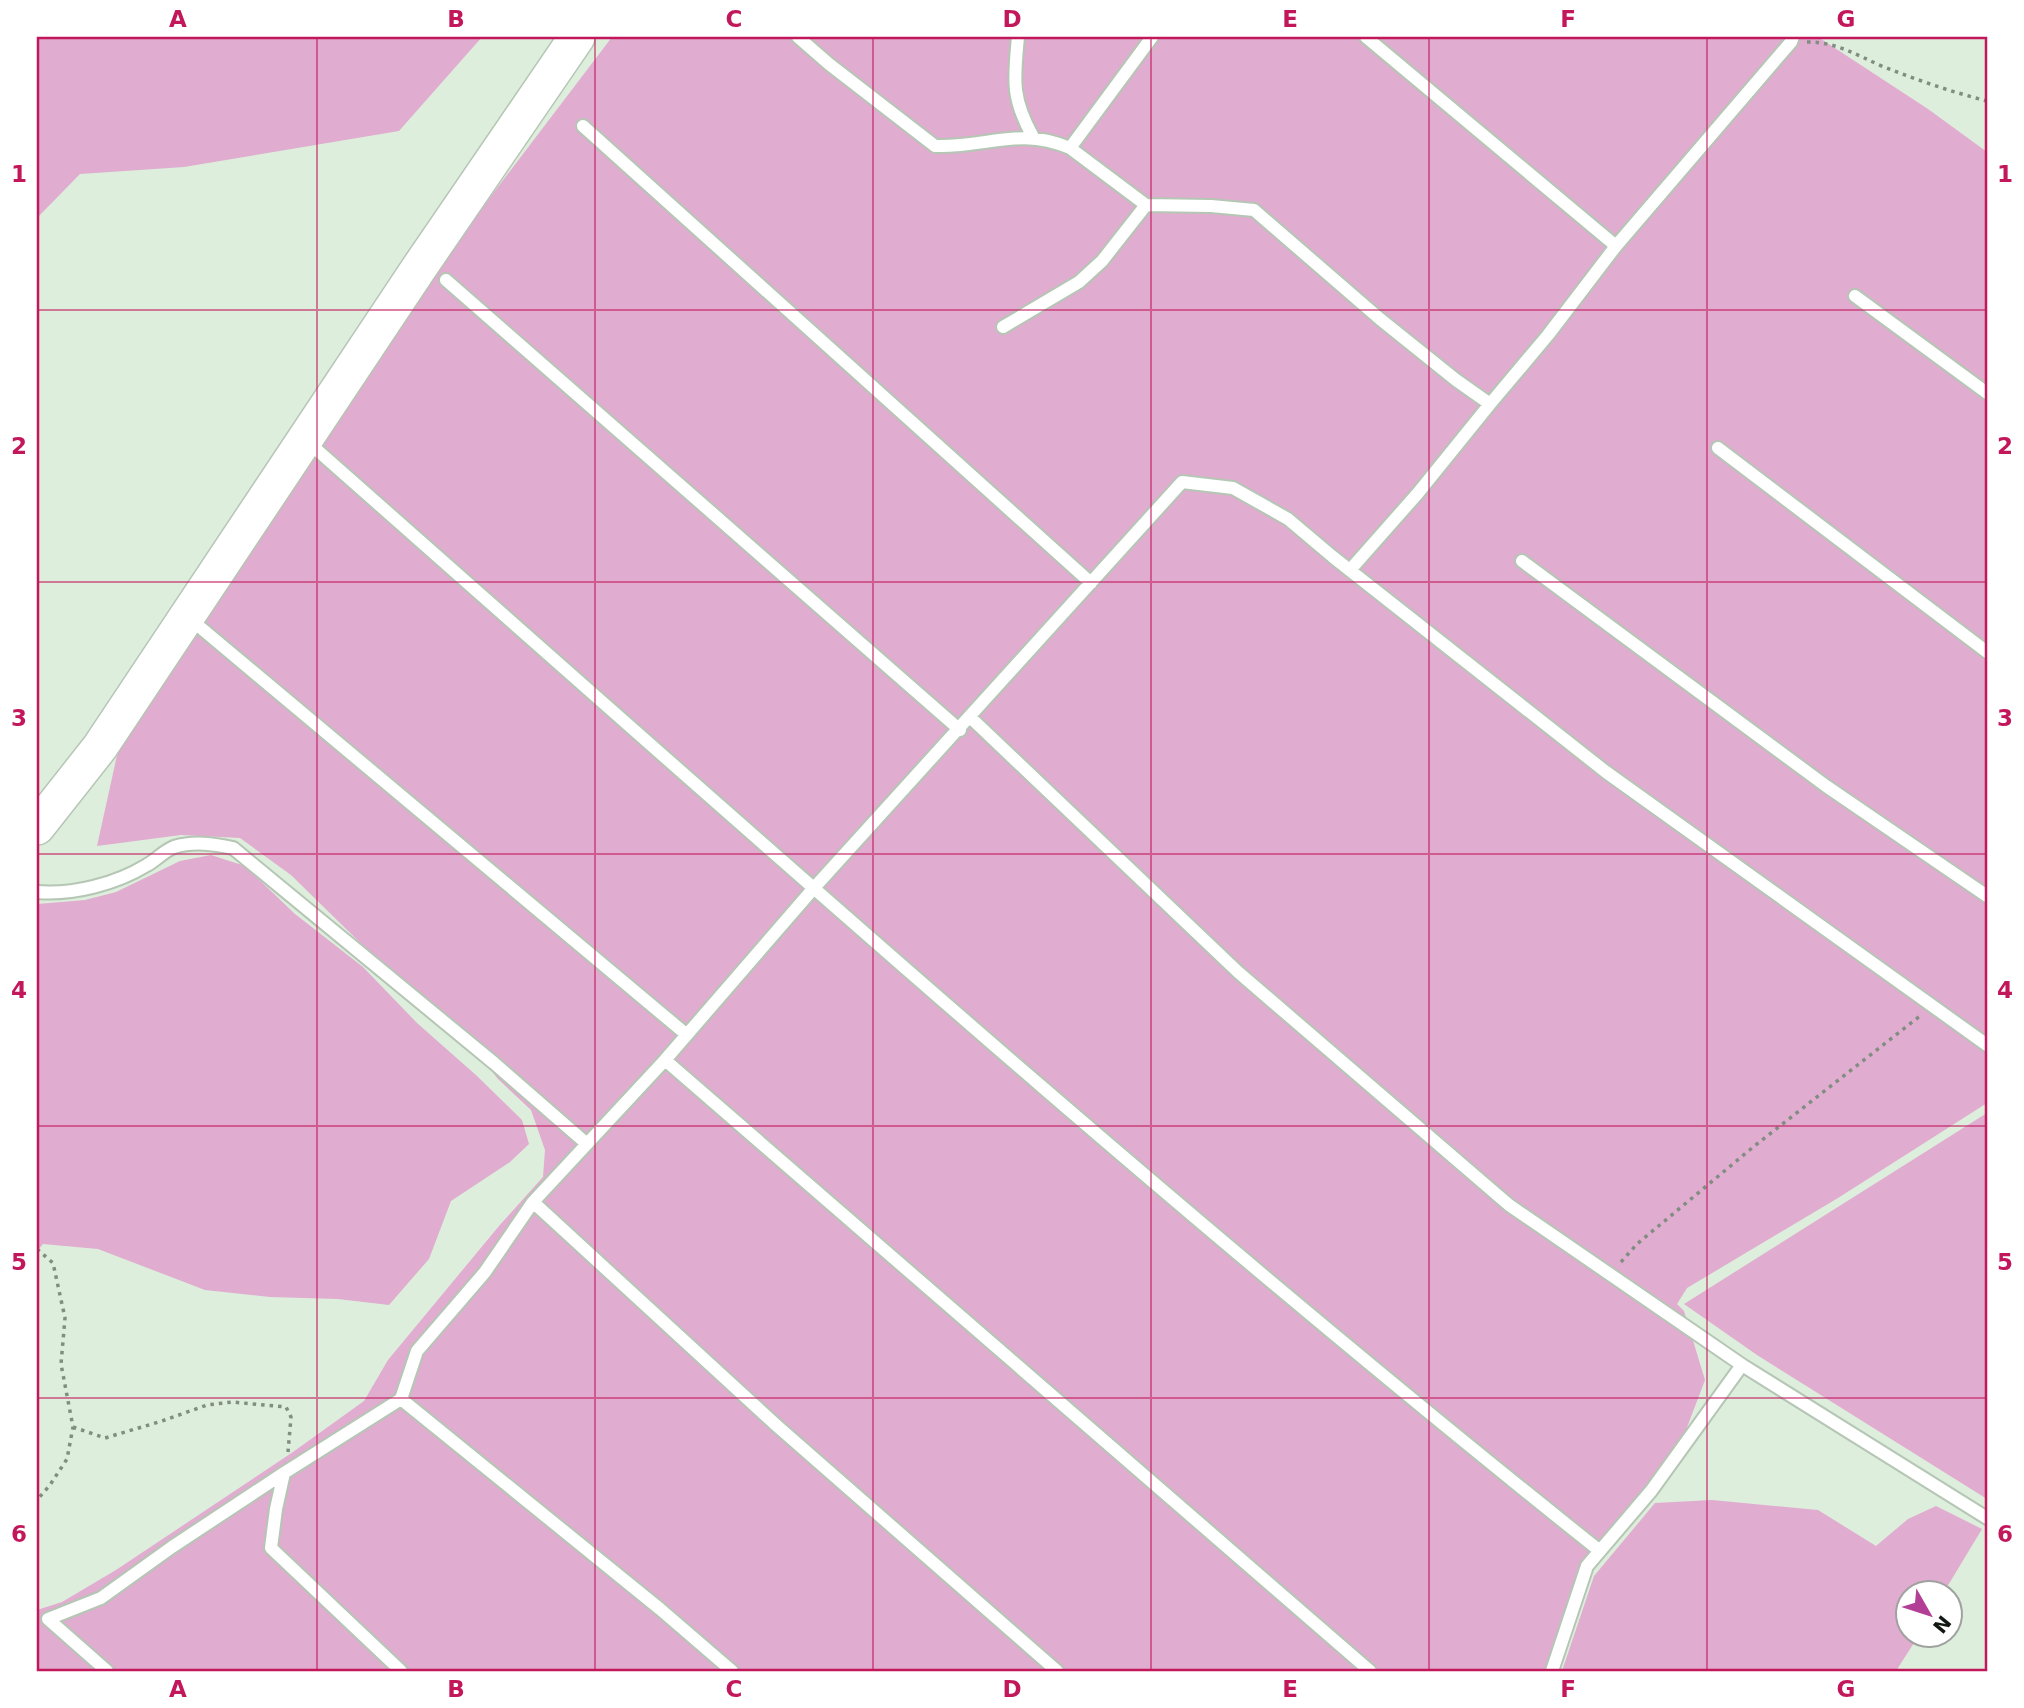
<svg xmlns="http://www.w3.org/2000/svg" width="2024" height="1708" font-family="'DejaVu Sans',sans-serif">
<style>
.green{fill:#e0accf}
.lines{fill:none;stroke-linecap:round;stroke-linejoin:round}
.lane-casing{stroke:#b5c6b5;stroke-width:16}
.secondary-casing{stroke:#b5c6b5;stroke-width:38}
.path{stroke:#818d80;stroke-width:3.5;stroke-dasharray:3.5 5;stroke-linecap:butt}
.lane{stroke:#fff;stroke-width:12}
.secondary{stroke:#fff;stroke-width:35}
.grid{fill:none;stroke:#c2185b;stroke-width:2;stroke-opacity:0.55}
.neatline{fill:none;stroke:#c2185b;stroke-width:2.5}
.grid-label{font-size:23px;text-anchor:middle;font-weight:bold;fill:#c2185b}
</style>
<rect width="100%" height="100%" fill="#ddeedc"/>
<path class="green" d="M37,37H482L399,131L184,167L80,174L37,218Z
M612,37H1818L1928,109L1987,152V1103L1838,1198L1687,1288L1677,1304L1684,1311L1705,1380L1667,1480L1592,1572L1556,1671H37V1610L62,1602L116,1570L293,1452L364,1401L388,1360L499,1226L543,1177L545,1150L531,1110L498,1079L458,1029L386,968L291,875L240,838L181,835L97,846L138,660Z
M211,855L245,866L295,914L363,967L417,1023L477,1076L522,1120L529,1144L510,1162L451,1201L429,1259L389,1305L338,1299L270,1297L205,1290L98,1249L43,1244L37,1251V904L85,900L116,892L180,861Z
M1987,1113V1499L1757,1355L1684,1304Z
M1712,1500L1818,1510L1876,1546L1908,1519L1936,1506L1982,1529L1944,1592H1909V1634L1919,1635L1896,1671H1562L1594,1576L1655,1503Z"/>
<g class="lines">
<defs>
<path id="lane" d="M798,37L829,64L935,146C987,148 1018,126 1070,148L1146,205
M1018,37C1014,79 1011,98 1033,137
M1366,37L1616,246
M583,126L1091,583
M1070,148L1152,37
M446,280L960,730
M1855,296L1987,393
M1003,327L1079,282L1102,261L1146,205L1211,206L1254,210L1380,319L1456,380L1490,404L1548,335L1616,246L1791,42L1793,37
M1718,448L1987,652
M317,450C740,823 1159,1200 1600,1551
M1522,561L1826,786L1987,896
M1350,570L1418,493L1490,404
M201,628L687,1035
M971,718L1238,972L1509,1205L1742,1365
M37,892C73,895 116,884 147,865C156,860 164,851 174,847C194,841 214,844 233,848L494,1063L587,1144
M665,1060L1370,1671
M533,1202L776,1425L1057,1671
M401,1399L660,1609L732,1671
M107,1671L48,1619L101,1598L172,1547L284,1473
M401,1671L271,1548L276,1509L284,1473L401,1399L417,1351L485,1272L533,1202L665,1060L813,889L1182,482L1233,488L1288,519L1333,557L1606,772L1987,1045
M1552,1671L1587,1566L1651,1491L1742,1365L1987,1518"/>
<path id="secondary" d="M37,827L100,747L419,268L577,37"/>
</defs>
<use href="#lane" class="lane-casing"/>
<use href="#secondary" class="secondary-casing"/>
<path class="path" d="M1807,42C1837,42 1856,55 1884,67C1917,80 1952,92 1987,101
M37,1249L53,1263L65,1318L61,1364L73,1427L67,1459L50,1485L37,1500
M1621,1262L1637,1244L1752,1148L1920,1016
M73,1427L105,1438L162,1421L207,1405L232,1402L286,1407L291,1417L288,1452"/>
<use href="#lane" class="lane"/>
<use href="#secondary" class="secondary"/>
</g>
<path class="grid" d="M317,37V1671M595,37V1671M873,37V1671M1151,37V1671M1429,37V1671M1707,37V1671M37,310H1987M37,582H1987M37,854H1987M37,1126H1987M37,1398H1987"/>
<rect width="2024" height="1708" fill="none" stroke="#ffffff" stroke-width="77"/>
<g transform="translate(1929 1614) rotate(129)"><circle r="33" fill="#ffffff" stroke="#a0a2a0" stroke-width="2"/>
<path d="M0-5L12 26L0 18L-12 26Z" fill="#b33e96"/>
<text y="-10" font-size="19" font-weight="bold" text-anchor="middle" fill="#111711">N</text>
</g>
<rect x="38" y="38" width="1948" height="1632" class="neatline"/>
<g class="grid-label">
<text x="178" y="27">A</text>
<text x="456" y="27">B</text>
<text x="734" y="27">C</text>
<text x="1012" y="27">D</text>
<text x="1290" y="27">E</text>
<text x="1568" y="27">F</text>
<text x="1846" y="27">G</text>
<text x="19" y="182">1</text>
<text x="2005" y="182">1</text>
<text x="19" y="454">2</text>
<text x="2005" y="454">2</text>
<text x="19" y="726">3</text>
<text x="2005" y="726">3</text>
<text x="19" y="998">4</text>
<text x="2005" y="998">4</text>
<text x="19" y="1270">5</text>
<text x="2005" y="1270">5</text>
<text x="19" y="1542">6</text>
<text x="2005" y="1542">6</text>
<text x="178" y="1697">A</text>
<text x="456" y="1697">B</text>
<text x="734" y="1697">C</text>
<text x="1012" y="1697">D</text>
<text x="1290" y="1697">E</text>
<text x="1568" y="1697">F</text>
<text x="1846" y="1697">G</text>
</g>
</svg>
